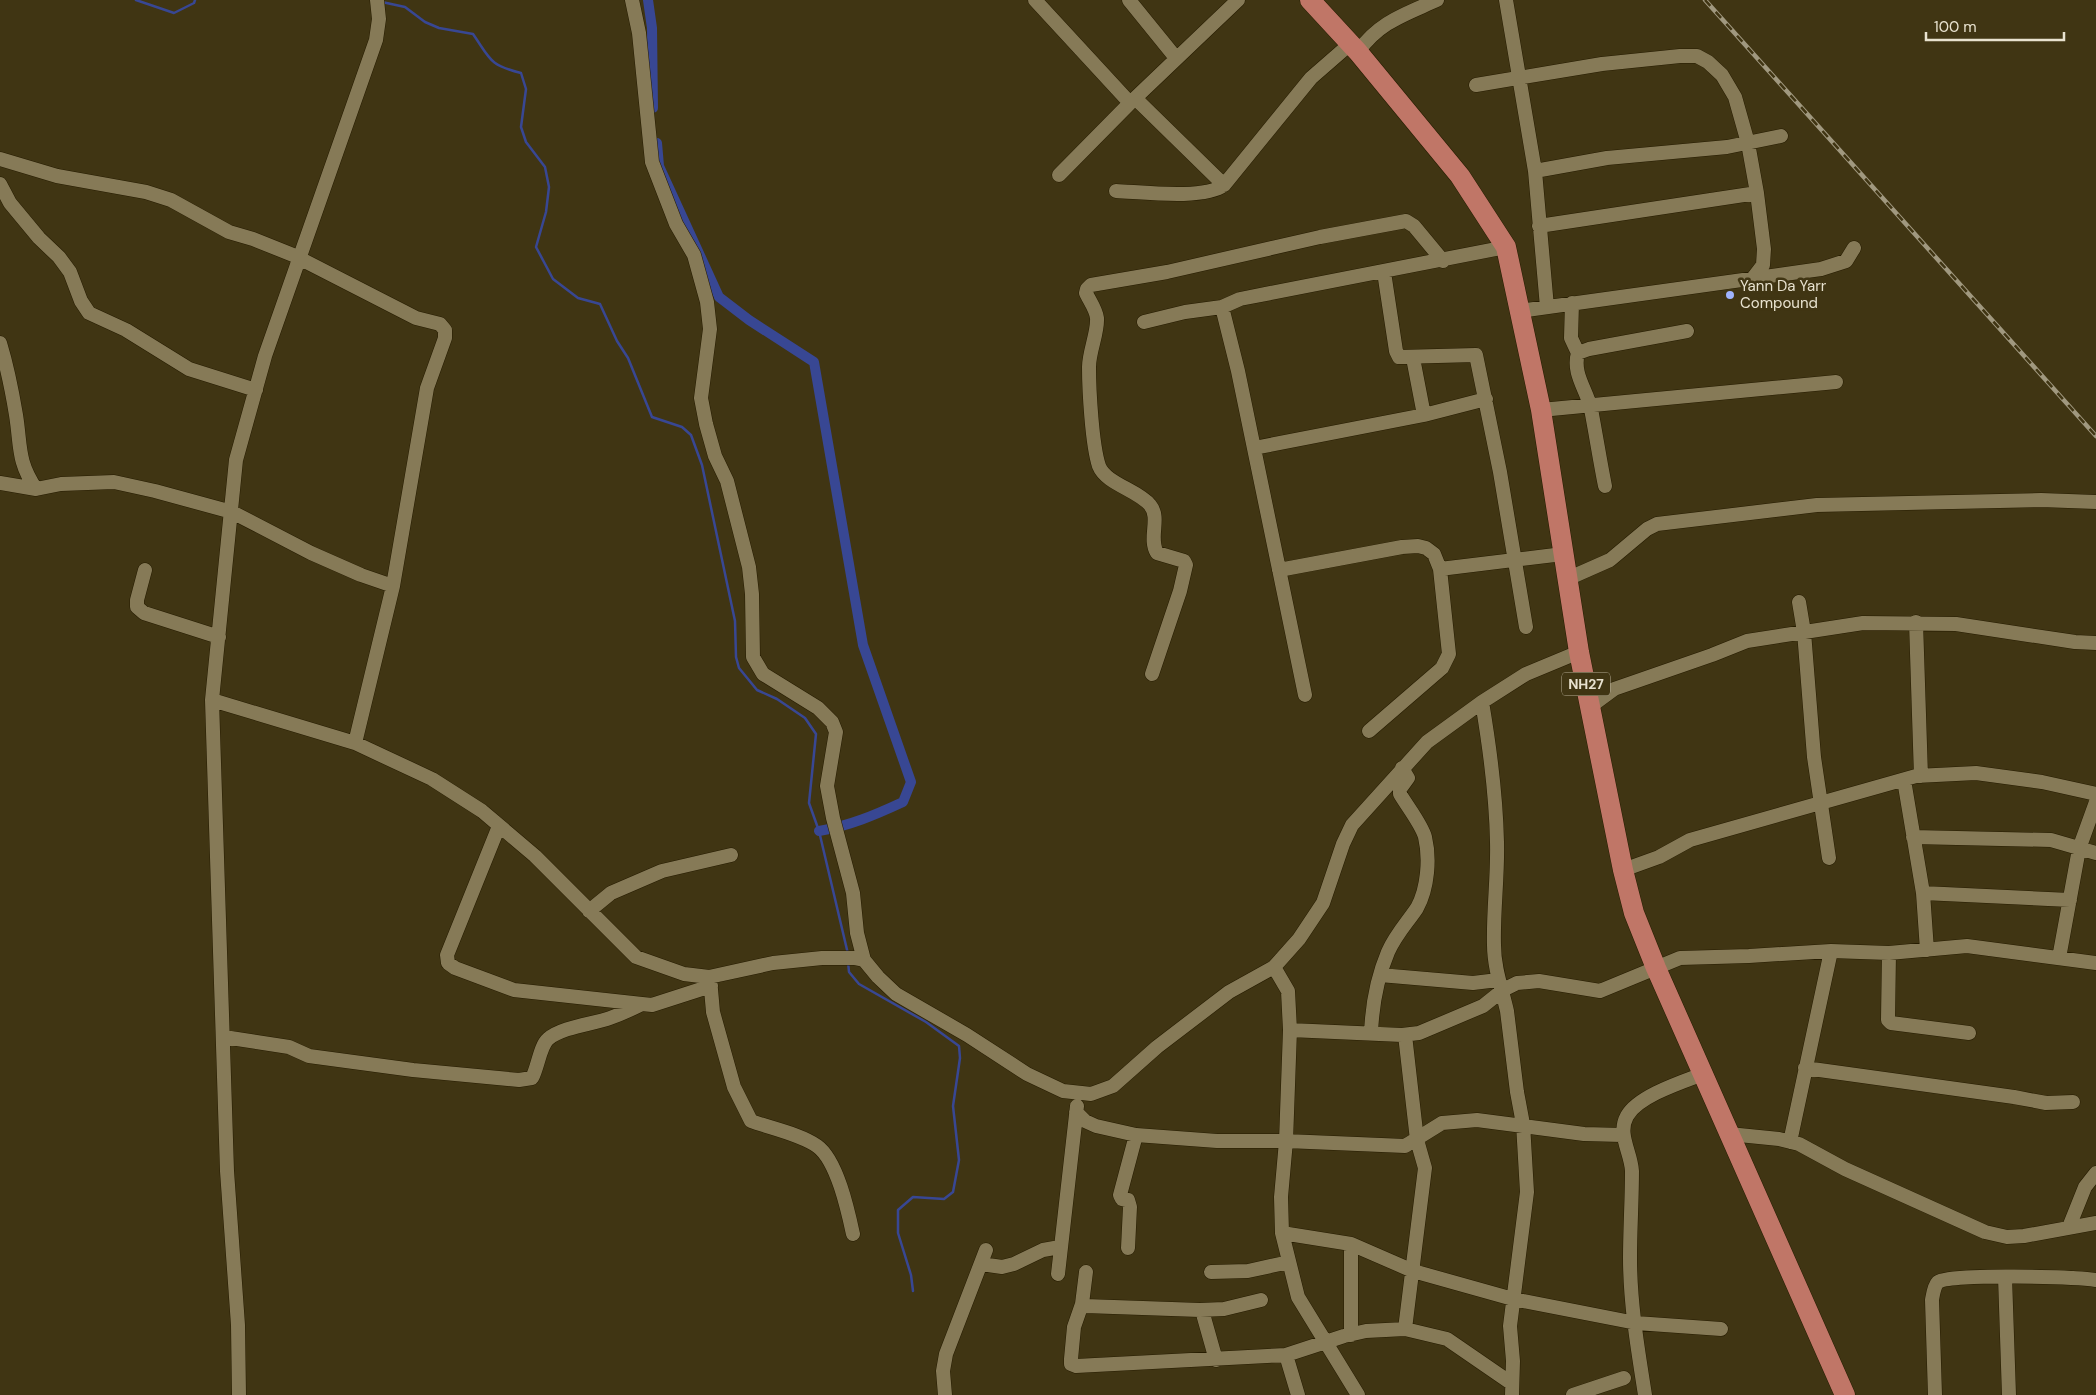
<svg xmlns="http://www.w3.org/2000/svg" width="2096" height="1395" font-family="'DM Sans',sans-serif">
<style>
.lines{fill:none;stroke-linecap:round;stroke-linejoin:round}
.stream{stroke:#384793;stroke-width:2.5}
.canal{stroke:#384793;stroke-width:10}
.minor-casing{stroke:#261c00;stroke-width:15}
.highway-casing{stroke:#261c00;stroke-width:21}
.minor{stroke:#867a57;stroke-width:14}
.highway{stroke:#c07667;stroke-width:20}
.rail-casing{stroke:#a0987f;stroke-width:4.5}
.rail{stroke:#403513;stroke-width:2.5;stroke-dasharray:8;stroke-linecap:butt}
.poi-dot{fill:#9fb3fd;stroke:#403513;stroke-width:2}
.labels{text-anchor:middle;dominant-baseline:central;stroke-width:5;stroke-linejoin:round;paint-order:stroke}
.shield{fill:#403513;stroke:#b6ae97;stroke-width:1}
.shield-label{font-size:14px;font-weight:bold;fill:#e8e2cf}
.poi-label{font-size:15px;fill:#e8e2cf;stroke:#403513;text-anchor:start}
</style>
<rect width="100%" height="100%" fill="#403513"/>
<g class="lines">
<path class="stream" d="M136,0L174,13L194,3L195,0
M382,2L405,7L425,22L439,28L473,34C491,60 489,65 521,73L526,89L521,127L526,142L545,167L549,187L546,212L536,247L553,279L578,298L600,304L617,341L628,358L652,417L682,427L691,435L702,465L735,621L736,657L739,668L757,690L777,699L805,718L816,734L809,803L819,831L848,954
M848,962L849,972L859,984L926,1022L959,1046L960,1058L953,1106L959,1160L953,1192L944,1199L913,1197L898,1210V1233L911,1275L913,1291"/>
<path class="canal" d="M648,0L652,28L653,108
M657,143L659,166L719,297L749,320L814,362L863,645L911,782L903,802C875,815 849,826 819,831"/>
<defs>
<path id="minor" d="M632,0L639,33L652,162L676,224L694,255L707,302L710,329L701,398L706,424L715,456L727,481L749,567L752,594L753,657L763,674L818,708L832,722L836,732L827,786L833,818L853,893L857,933L864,960L878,977L896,994L967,1035L1027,1074L1063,1091L1091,1094L1113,1086L1157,1047L1229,992L1274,967L1299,939L1323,903L1343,844L1352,825L1427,742L1482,702L1526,674L1579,652
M1035,0L1130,103
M1129,0L1176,58
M1506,0L1535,171L1547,307
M1358,52C1379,22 1404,15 1437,0
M1476,85L1602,64L1680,56H1697L1708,62L1722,75L1735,97L1748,143L1757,193L1764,249L1763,265L1753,278
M1135,98L1224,185
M0,159L57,176L146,192L171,200L229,232L253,239L293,255L416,318L440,324L445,330V338L427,388L393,586L355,743
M1535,171L1607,158L1727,147L1781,136
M1059,175L1130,103L1238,0
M0,184L10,203L39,238L59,257L70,272L81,301L89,313L126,330L189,369L256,390
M1116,191C1142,192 1204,200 1224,185L1311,78L1350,44
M1539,226L1757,193
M1384,272L1396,351L1399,357L1476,355L1500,472L1526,627
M1572,303L1571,338L1578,353
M1222,307L1238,371L1305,695
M1520,311L1821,269L1846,261L1854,248
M1144,322L1185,312L1222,307L1240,299L1506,247
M0,343C7,366 12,391 16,415C21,446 17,461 36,489
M1413,358L1424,415
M1541,410L1836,382
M1254,448L1424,415L1486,399
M0,483L36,489L61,484L114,482L155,491L232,512L311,553L361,575L393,586
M1605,486C1600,461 1596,435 1591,409C1587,390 1572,374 1578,353L1589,349L1687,331
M1440,569L1563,554
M145,570L137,600V607L144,613L219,637
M1279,570L1402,547L1418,546L1426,548L1434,554L1440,569L1449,654L1442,668L1369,731
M1567,579L1610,560L1647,529L1657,524L1817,505L2041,500L2096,502
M1799,602L1804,632L1814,757L1829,858
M1916,622L1921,776
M1152,674L1180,591L1186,565L1184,561L1157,553C1148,538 1161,518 1150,505C1138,490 1106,484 1099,466C1092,445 1089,390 1089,367C1089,351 1098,333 1097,318C1096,309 1089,300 1086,293L1087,289L1091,285L1167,272L1320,237L1406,221L1414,226L1443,261
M212,700L355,743L432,779L482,811L535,856L636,957L684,974L709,977L773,963L822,958H854L864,960
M1482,702C1490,749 1496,794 1497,842C1498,876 1493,911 1494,945C1494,968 1502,989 1507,1011L1517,1092L1523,1124L1527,1192L1510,1326L1513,1361L1512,1395
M1591,706L1614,689L1712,655L1747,641L1863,623L1956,624L2075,642L2096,643
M1904,780L1923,893L1927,950
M499,826L447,955L448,963L455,968L514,990L642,1004L652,1005L711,986
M1913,837L2051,840L2096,853
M1623,870L1659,857L1690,840L1916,776L1976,773L2042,782L2096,794
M1923,893L2070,900
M589,911L611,893L662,871L731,855
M1889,953L1888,1020L1891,1023L1969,1033
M2059,958L2079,849L2096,802
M1274,967L1288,991L1290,1030L1286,1141L1281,1197L1282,1233L1298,1297L1358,1395
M1380,975L1473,983L1498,980
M710,978L713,1012L734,1087L751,1121C770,1128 800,1134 817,1146C837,1160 848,1211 853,1234
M1290,1030L1402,1035L1419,1033L1483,1006L1503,990L1517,983L1539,981L1600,991L1680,958L1749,956L1831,951L1889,953L1967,946L2096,963
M1371,1034C1372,1006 1377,978 1388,952C1396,934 1407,923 1417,908C1428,888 1430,858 1425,837C1422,825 1407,806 1400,794V789L1408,778L1402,768
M224,1037L289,1047L309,1056L413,1070L519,1080L532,1078C538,1067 540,1046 548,1039C562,1027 593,1024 610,1018C621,1014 632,1009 642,1004
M1805,1068L2014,1097L2046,1103L2073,1102
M1076,1112L1085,1121L1096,1126L1136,1135L1217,1141H1286L1405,1146L1442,1123L1477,1120L1584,1134L1622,1135
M1729,1134L1779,1139L1799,1144L1845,1169L1985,1232L2007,1237L2024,1236L2096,1223
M1790,1142L1831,951
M2069,1227L2085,1187L2096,1173
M1282,1233L1351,1244L1413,1271L1513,1299L1636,1323L1721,1329
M1351,1244V1335
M1128,1248L1130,1207L1128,1200L1122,1199L1120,1195L1136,1135
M981,1264L1002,1267L1014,1264L1043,1250L1060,1247
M1086,1272L1082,1304L1074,1327L1071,1359V1364L1076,1366L1286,1355L1344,1336L1366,1331L1405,1329L1447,1339L1511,1383
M1211,1272L1248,1271L1289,1262
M1058,1274L1077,1106
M2005,1277L2009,1395
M1082,1304L1085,1306L1200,1310L1224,1309L1261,1300
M1200,1310L1203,1314L1216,1360
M1405,1329L1425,1168L1417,1140L1405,1035
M1286,1355L1298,1395
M239,1395L238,1325L227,1171L212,700L236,460L265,356L376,40L379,19L377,0
M945,1395L943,1371L946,1354L986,1250
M1573,1395L1624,1378
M1645,1395C1638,1350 1630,1304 1630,1258C1630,1229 1632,1200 1632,1171C1631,1152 1617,1134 1627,1116C1638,1096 1682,1082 1703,1074
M1935,1395L1932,1300C1933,1294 1934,1286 1938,1282C1950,1273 2076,1277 2096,1280"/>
<path id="highway" d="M1310,0L1358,52L1460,176L1506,247L1541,410L1579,652L1623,870L1634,913L1656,968L1845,1395"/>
</defs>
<use href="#minor" class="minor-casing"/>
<use href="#highway" class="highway-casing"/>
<use href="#minor" class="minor"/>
<use href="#highway" class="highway"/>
<defs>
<path id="rail" d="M1705,0L2096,436"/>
</defs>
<use href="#rail" class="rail-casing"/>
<use href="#rail" class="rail"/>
</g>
<circle class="poi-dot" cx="1730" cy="295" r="5"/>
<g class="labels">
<rect class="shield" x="1562" y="672.5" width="48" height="23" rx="4"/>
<g class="shield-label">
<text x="1586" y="684">NH27</text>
</g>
<g class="poi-label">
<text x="1740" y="286">Yann Da Yarr<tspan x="1740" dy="17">Compound</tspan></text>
</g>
</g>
<path d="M1926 32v8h138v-8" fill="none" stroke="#e8e2cf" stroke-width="2.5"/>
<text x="1934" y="32" font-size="15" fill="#e8e2cf" stroke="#403513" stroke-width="4" paint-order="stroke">100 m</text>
</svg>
